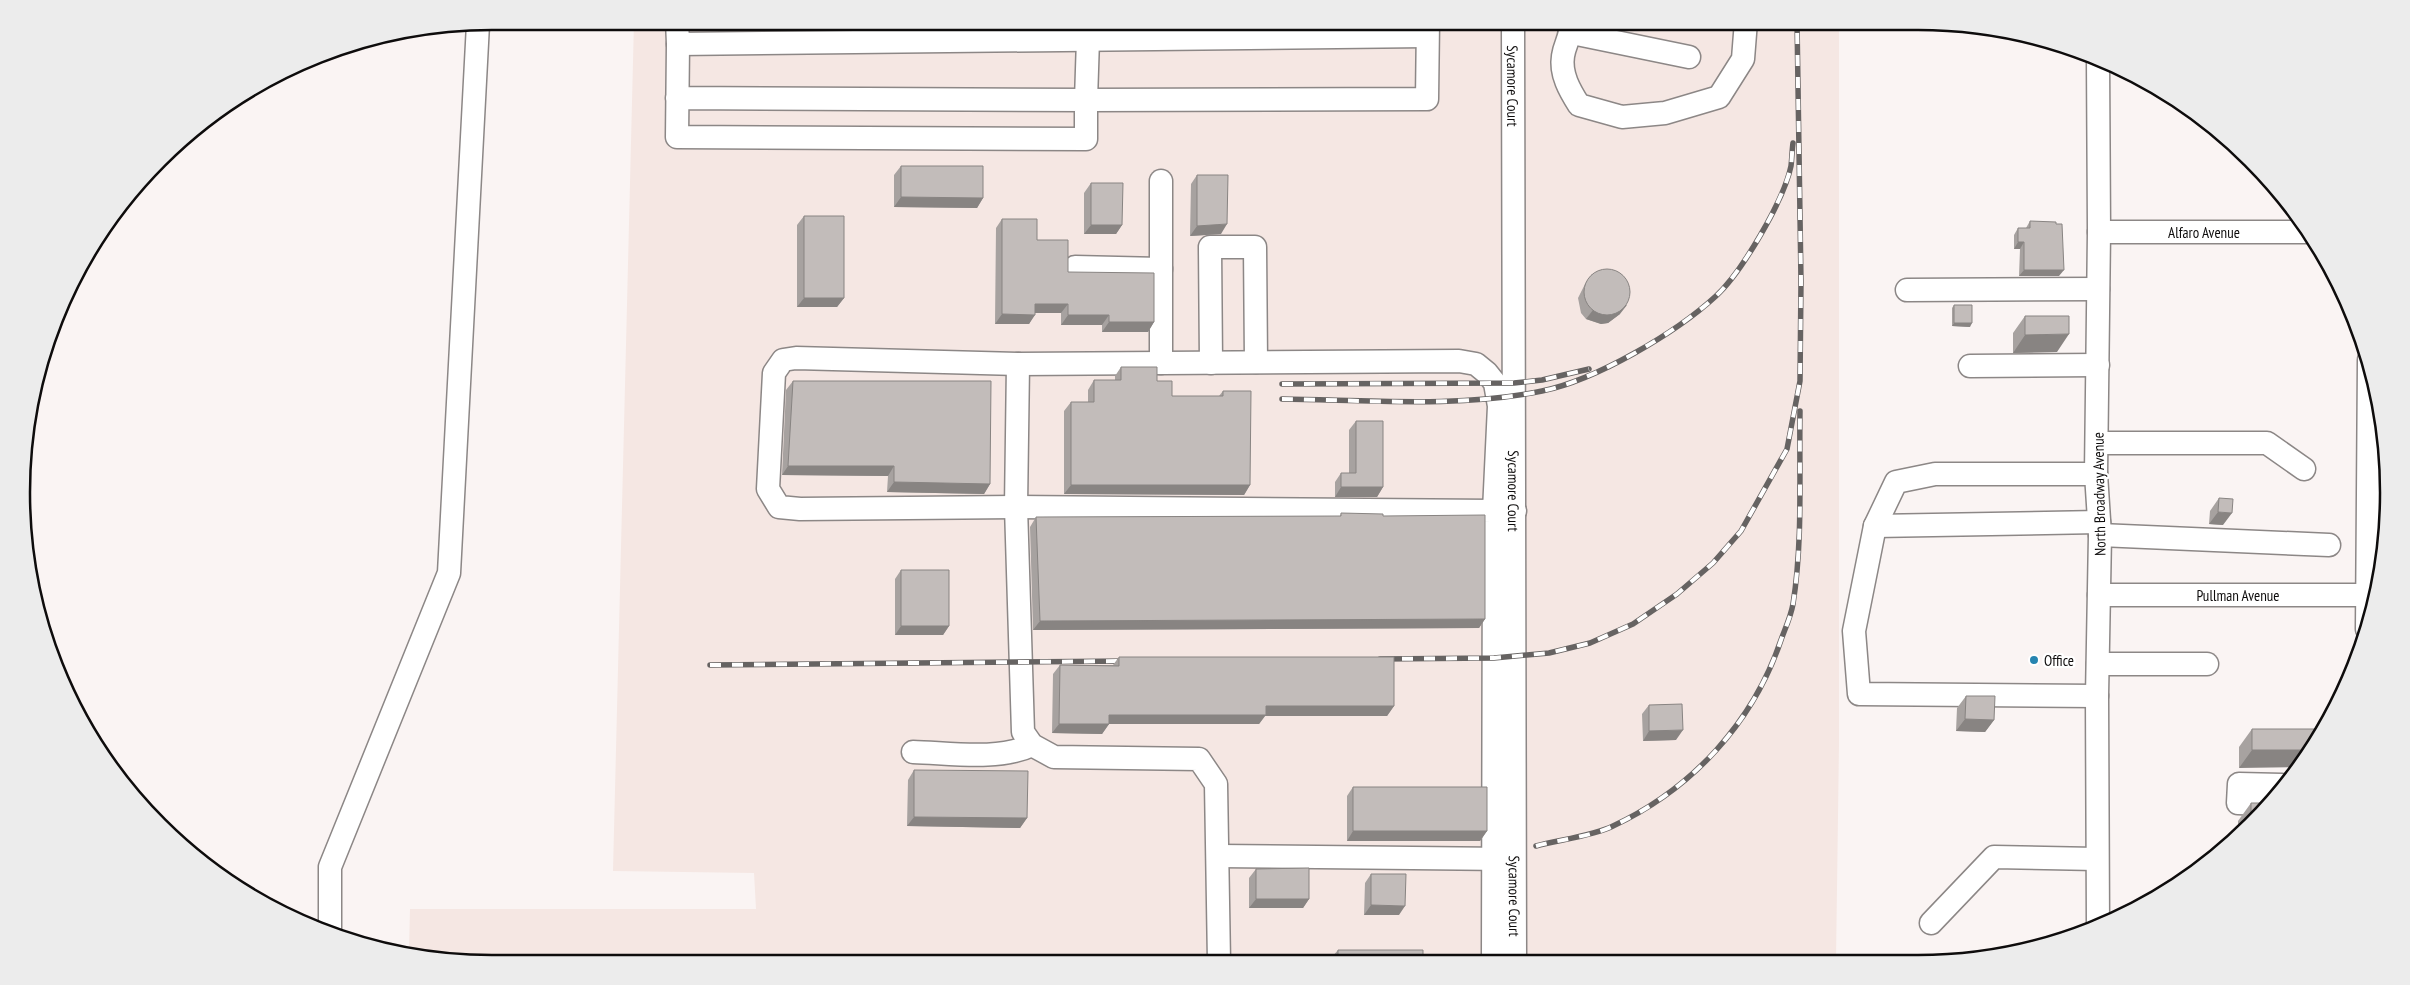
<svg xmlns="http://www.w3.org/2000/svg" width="2410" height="985" font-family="'PT Sans Narrow',sans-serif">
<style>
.built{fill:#f5e7e3}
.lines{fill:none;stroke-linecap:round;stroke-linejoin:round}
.minor-casing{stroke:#8c8786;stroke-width:25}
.minor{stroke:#fff;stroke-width:22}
.rail-casing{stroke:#666362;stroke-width:5.5}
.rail{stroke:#fff;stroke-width:4;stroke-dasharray:11;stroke-linecap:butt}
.wall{fill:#a7a2a0}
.shaded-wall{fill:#888482}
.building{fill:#c2bcba;stroke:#888482}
.poi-dot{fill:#2684b0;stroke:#fff;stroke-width:2}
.labels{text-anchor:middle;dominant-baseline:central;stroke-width:4.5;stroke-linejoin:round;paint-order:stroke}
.street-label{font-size:15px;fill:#0e0c0c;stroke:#fff}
.poi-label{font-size:15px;fill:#0e0c0c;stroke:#fff;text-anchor:start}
.rim{fill:none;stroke:#0e0c0c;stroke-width:2.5}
</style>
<rect width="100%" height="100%" fill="#faf4f3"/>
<path class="built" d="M634,21H1839V744L1836,960L493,964L409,950L410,909H756L754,873L613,871Z"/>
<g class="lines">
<defs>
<g id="minor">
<path d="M677,21L678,44L1427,36"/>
<path d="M1093,21L1088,39L1086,100L1427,99L1428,22"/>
<path id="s1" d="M1513,21L1515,961"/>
<path d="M1570,21C1572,37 1565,42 1563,56C1560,74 1570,91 1579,105L1622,117L1665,113L1719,97L1743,59L1746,21"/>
<path d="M1572,33L1689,57"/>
<path d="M677,98L1086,100V139L677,137L678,44"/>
<path d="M1161,181V363"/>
<path id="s2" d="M2099,232H2308"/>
<path d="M1075,267L1161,269"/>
<path d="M1907,290L2098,289"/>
<path d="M1211,363L1210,247H1255L1256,362"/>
<path d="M1018,364L1016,507L1023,732L1032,745L1054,757L1199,759L1216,784L1219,962"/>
<path d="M1970,366L2098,365"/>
<path d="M2098,443H2267L2304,469"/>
<path d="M2096,474H1935L1896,482L1875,526L1854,631L1859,694L2097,696"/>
<path d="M1875,526L2099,522"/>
<path d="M2100,535L2329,545"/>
<path id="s3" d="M2099,595H2375"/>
<path d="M2367,629L2369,360"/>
<path d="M2098,664H2207"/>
<path d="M913,752C950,753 999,761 1032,745"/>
<path d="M2266,804L2238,803L2239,784L2282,785"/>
<path d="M1218,856L1507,859"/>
<path d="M1931,923L1994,857L2096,859"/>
<path d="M2098,928L2097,696L2100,535L2096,474L2099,232L2098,59"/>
<path d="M330,933V867L449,573L478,24"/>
<path d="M1493,961L1494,511L1499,406L1495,383L1487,373L1476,364L1459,361L1018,364L796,358L783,360L774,373L768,489L779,507L800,509L1016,507L1494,511H1515"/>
</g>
</defs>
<use href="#minor" class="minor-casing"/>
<use href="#minor" class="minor"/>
<defs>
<path id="rail" d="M1282,384L1514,383L1542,380L1589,369
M1282,399C1366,400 1460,408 1542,391C1596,380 1676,333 1716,296C1742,272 1784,200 1791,166C1792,158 1792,150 1793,143
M1380,659L1494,658L1549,653L1590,643L1633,624L1677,594L1713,563L1741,531L1787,449L1800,381L1801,281L1797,21
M710,665L1130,661
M1536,846C1558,840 1593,836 1613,826C1692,789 1753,723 1781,640C1785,629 1791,616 1793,604C1803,541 1799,474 1800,411"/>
</defs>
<use href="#rail" class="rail-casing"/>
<use href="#rail" class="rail"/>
</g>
<path class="wall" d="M901,166L983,198L977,208L894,207V175Z
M1197,175L1221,234L1190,236L1191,184Z
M1091,183L1122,225L1116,234H1084V193Z
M2280,194L2291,205L2292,207H2280Z
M804,216L844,298L837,307H797V225Z
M1002,219L1037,240L1068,272L1154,322L1148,332H1102V325H1061V313H1035L1029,324H995L996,228Z
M2030,221L2059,276H2019L2020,249H2014V235L2018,228H2026Z
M1592,274L1620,314L1608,323L1601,324L1586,319L1581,313L1578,298L1585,284Z
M1954,305L1970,327L1952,326V308Z
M2025,316L2057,352L2013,353V333Z
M1121,367L1157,381L1172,396H1219L1223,391L1250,485L1244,495L1064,494V411L1071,402H1088V390L1094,380H1115V376Z
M793,381L990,484L984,494L887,492L888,476L782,475L786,390Z
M1356,421L1383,487L1377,497H1335V482L1341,473H1349V430Z
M2219,498L2223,525L2209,524L2210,511Z
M1341,513L1383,516L1485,619L1479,628L1033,630L1030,527L1036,517L1340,516Z
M901,570L949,626L943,635H895V579Z
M1119,657L1394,706L1387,716H1265L1259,724H1109L1102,734L1052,733L1053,674L1060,665H1113Z
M1966,696L1994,720L1985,732L1956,731L1957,708Z
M1649,705L1676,740L1643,741L1642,714Z
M2252,729H2322L2239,768V747Z
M914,770L1027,818L1020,828L907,826L908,780Z
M1353,787L1487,831L1480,841H1347V796Z
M2251,803H2266L2238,835V821Z
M1256,869L1309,899L1303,908H1249V878Z
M1371,874L1399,915H1364L1365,883Z
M1338,950L1423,957L1461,961L1269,962L1272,957H1332Z"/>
<path class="shaded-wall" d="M901,197L983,198L977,208L894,207Z
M2286,199L2291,205L2292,207H2280Z
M1227,224L1221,234L1190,236L1197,226Z
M1091,225H1122L1116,234H1084Z
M2018,242H2024L2020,249H2014Z
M2024,270H2064L2059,276H2019Z
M804,298H844L837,307H797Z
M1035,304H1068L1061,313H1029Z
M1627,305L1620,314L1608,323L1601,324L1586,319L1593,310Z
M1002,314L1035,315L1029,324H995Z
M1068,315H1109L1102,325H1061Z
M1109,322H1154L1148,332H1102Z
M1954,323H1972L1970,327L1952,326Z
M2069,334L2057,352L2013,353L2025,335Z
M788,466H894L888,476L782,475Z
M894,482L990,484L984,494L887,492Z
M1071,485H1250L1244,495L1064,494Z
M1341,487H1383L1377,497H1335Z
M2218,512L2232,513L2223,525L2209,524Z
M1485,619L1479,628L1033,630L1040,621Z
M901,626H949L943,635H895Z
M1266,706H1394L1387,716H1265L1259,724H1109L1102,734L1052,733L1059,724L1109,715Z
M1965,719L1994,720L1985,732L1956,731Z
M1683,730L1676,740L1643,741L1649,731Z
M2252,750H2312L2309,755L2298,767L2239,768Z
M914,817L1027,818L1020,828L907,826Z
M1353,831H1487L1480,841H1347Z
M1256,899H1309L1303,908H1249Z
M1371,905L1405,906L1399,915H1364Z"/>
<path class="building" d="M901,166H983V198L901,197Z
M1197,175H1228L1227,224L1197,226Z
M1091,183H1123L1122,225H1091Z
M804,216H844V298H804Z
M1002,219H1037V240H1068V272L1154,273V322H1109V315H1068V304H1035V315L1002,314Z
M2030,221L2056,222V224H2062L2064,270H2024V242H2018V228H2030Z
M1584 292a23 23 0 1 1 46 0a23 23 0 1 1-46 0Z
M1954,305H1972V323H1954Z
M2025,316H2069V334L2025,335Z
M1121,367H1157V381H1172V396H1223V391H1251L1250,485H1071V402H1094V380H1121Z
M793,381H991L990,484L894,482V466H788Z
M1356,421H1383V487H1341V473H1356Z
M2219,498L2233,499L2232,513L2218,512Z
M1341,513L1383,514V516L1485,515V619L1040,621L1036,517L1341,516Z
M901,570H949V626H901Z
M1119,657H1394V706H1266V715H1109V724H1059L1060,665L1119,666Z
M1966,696H1995L1994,720L1965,719Z
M1682,704L1683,730L1649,731V705Z
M2252,729H2322L2312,750H2252Z
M914,770L1028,771L1027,818L914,817Z
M1353,787H1487V831H1353Z
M2251,803H2266L2251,821Z
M1309,868V899H1256V869Z
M1371,874H1406L1405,906L1371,905Z
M1338,950H1423V957H1461V961L1272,962V957H1338Z"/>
<circle class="poi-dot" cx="2034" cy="660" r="5"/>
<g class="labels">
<g class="street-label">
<text stroke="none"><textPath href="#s1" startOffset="65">Sycamore Court</textPath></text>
<text stroke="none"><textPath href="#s2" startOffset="105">Alfaro Avenue</textPath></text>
<text stroke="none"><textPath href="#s1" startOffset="470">Sycamore Court</textPath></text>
<text transform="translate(2099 494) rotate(-91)">North Broadway Avenue</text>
<text stroke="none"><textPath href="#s3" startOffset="139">Pullman Avenue</textPath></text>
<text stroke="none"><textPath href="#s1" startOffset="875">Sycamore Court</textPath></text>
</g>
<g class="poi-label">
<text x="2044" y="660">Office</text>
</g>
</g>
<path d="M0 0H2410V985H0ZM492 30H1918A462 462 0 0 1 2380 492V493A462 462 0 0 1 1918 955H492A462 462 0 0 1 30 493V492A462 462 0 0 1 492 30Z" fill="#ececec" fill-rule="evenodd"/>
<path class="rim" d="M492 30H1918A462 462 0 0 1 2380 492V493A462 462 0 0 1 1918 955H492A462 462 0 0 1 30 493V492A462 462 0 0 1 492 30Z"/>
</svg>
